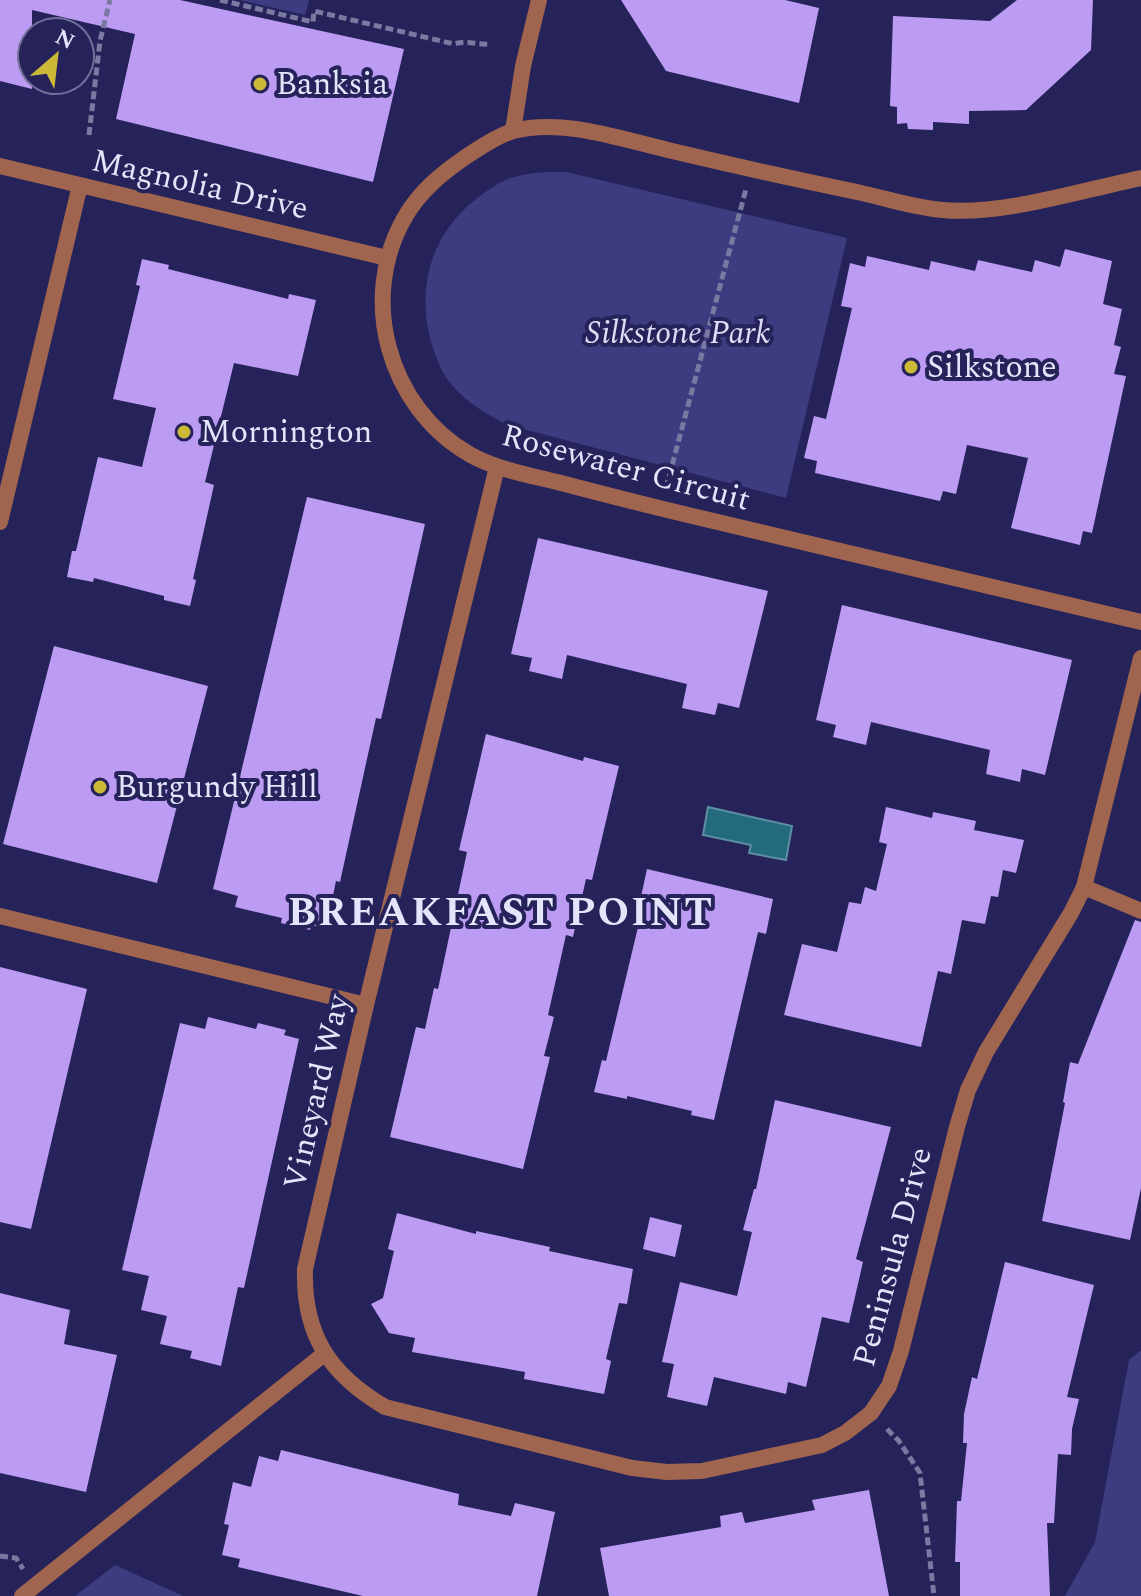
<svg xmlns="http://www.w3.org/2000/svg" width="1141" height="1596" font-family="Spectral,serif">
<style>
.green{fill:#3d3c81}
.water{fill:#246a7e;stroke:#5d8fa3;stroke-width:2}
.building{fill:#bc9bf2}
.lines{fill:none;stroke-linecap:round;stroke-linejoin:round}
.path{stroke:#7a79a1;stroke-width:5;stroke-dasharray:8 4;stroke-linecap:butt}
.lane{stroke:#a0654f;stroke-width:16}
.street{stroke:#a0654f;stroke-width:16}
.poi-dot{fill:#ccb938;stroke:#26235a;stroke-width:3}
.labels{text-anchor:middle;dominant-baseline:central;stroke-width:8;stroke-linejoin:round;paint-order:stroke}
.poi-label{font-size:32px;fill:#e3e5fa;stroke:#26235a;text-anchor:start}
.street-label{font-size:32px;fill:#e3e5fa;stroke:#26235a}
.park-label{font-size:32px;font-style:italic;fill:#dbddf4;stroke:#26235a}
.district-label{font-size:40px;font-weight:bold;letter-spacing:2px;fill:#e3e5fa;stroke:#26235a}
</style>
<rect width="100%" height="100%" fill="#26235a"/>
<path class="green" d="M240,0H309L305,15Z
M566,172L847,238L786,498L508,425C482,412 452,394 440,366C413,307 423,241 475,200C485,192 499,182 511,178C529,172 548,172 566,172Z
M1141,1350V1596H1065L1095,1542L1129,1360Z
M115,1565L183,1596H75Z"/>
<path class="water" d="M708,807L792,826L786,860L749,853L751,845L703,835Z"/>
<path class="building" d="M0,0H180L404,49L373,182L116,119L135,34L32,10V89L0,81Z
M621,0H785L819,8L799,103L666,71Z
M1017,0H1093L1091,50L1026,110L969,111V124L933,122V130L908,129L907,123L897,124V107L890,106L893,16L990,21Z
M1065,249L1112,261L1103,304L1122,309L1114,345L1121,347L1114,374L1126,376L1092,533L1083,531L1080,545L1011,528L1028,458L967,445L956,494L943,491L940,501L815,473L817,461L804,458L814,416L826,419L852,308L841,306L850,263L865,267L867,256L929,270L931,261L975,271L978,260L1032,272L1035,260L1060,267Z
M142,259L169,265L168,269L288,299L289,294L316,300L298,376L234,363L205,482L214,485L193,579L196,580L190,606L164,600V596L94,578L93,582L67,577L72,551H76L98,457L142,467L156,408L113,399L140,286L136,285Z
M307,497L425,524L381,719L376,718L340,882L336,881L326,929L311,925L310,930L281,923L282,918L235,907L238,896L213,889Z
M538,538L768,591L739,708L718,703L715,715L682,708L687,684L567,655L562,679L529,671L532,658L511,654Z
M842,605L1072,660L1045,775L1022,769L1020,782L986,774L990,750L871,722L866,745L833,737L836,725L816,720Z
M54,646L208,686L157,883L3,844Z
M486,734L583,761L584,757L619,766L592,880L586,879L573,937L566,935L548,1015L554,1017L544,1056L550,1057L523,1169L390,1137L416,1027L425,1029L434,988L438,989L467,852L459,850Z
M886,807L932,818L933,812L976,821L974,830L1024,840L1016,873L1003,870L998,897L991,896L985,924L962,920L951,974L938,971L921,1047L784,1015L802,944L837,952L849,902L861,904L865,887L876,891L887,844L879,842Z
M647,869L773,899L766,934L758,932L714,1120L691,1115L692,1111L627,1096V1099L594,1092L602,1060L606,1061L644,902L640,901Z
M1135,920L1141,922V1188L1130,1240L1042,1221L1065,1103L1063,1102L1070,1062L1078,1064Z
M0,967L87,989L31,1229L0,1222Z
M208,1017L256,1029L258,1023L286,1030L284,1035L299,1039L244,1288L238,1287L221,1366L190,1358L192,1351L160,1344L167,1316L141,1310L149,1276L122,1270L180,1023L205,1029Z
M775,1100L891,1127L856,1259L863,1262L849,1323L822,1317L806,1387L788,1382L786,1394L714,1377L707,1406L667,1397L674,1364L662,1362L680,1282L737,1296L752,1232L743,1230L754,1189H756Z
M397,1213L476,1234V1231L550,1247L549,1251L633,1269L627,1304L619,1303L606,1359L611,1361L604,1394L524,1379L525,1372L412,1352L415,1338L389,1333L371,1304L383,1298L394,1251L388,1249Z
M650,1217L682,1225L675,1257L643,1249Z
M1005,1262L1094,1285L1067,1397L1079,1399L1072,1429L1071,1455L1058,1454L1054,1523H1047L1050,1596H960V1562H955L957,1501H961L967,1443H963L964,1414L972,1377L977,1379Z
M0,1293L70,1310L64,1344L117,1355L86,1492L0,1473Z
M281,1450L459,1494L458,1505L511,1516L515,1503L555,1512L537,1596H363L238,1567L240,1559L222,1555L229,1525L224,1524L233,1482L251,1487L259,1456L278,1461Z
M869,1490L889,1596H609L600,1548L721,1527L720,1516L742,1512L745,1523L815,1510L812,1500Z"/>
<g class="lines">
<path class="path" d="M220,0L313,22L314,11L454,44C467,40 476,45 489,44
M89,135L100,41L110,0
M666,488L746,189
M887,1429L899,1441L920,1473L934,1596
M0,1556L16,1558L23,1569"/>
<path class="lane" d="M1084,887L1141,911"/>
<path class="street" d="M513,131L523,66L539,0
M0,166L387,258
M1141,178C1082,190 1001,216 943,210C914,208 885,198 857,192C794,179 731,165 668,150C620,139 563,118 513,131C497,136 481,147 467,156C442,173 420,191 405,217C358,298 388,407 469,454C497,470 530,475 561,483C603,494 646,505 688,515C839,551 990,587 1141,622
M497,467L366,1005L305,1269C303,1334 329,1374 385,1407L632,1468L667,1472L702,1471L822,1445L845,1433L871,1413L889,1386L901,1351L957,1127L968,1090L986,1052L1071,913L1084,887L1141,658
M0,522L80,185
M0,916L366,1005
M22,1596L324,1354"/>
</g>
<g class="poi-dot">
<circle cx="260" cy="84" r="8"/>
<circle cx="911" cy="367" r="8"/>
<circle cx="184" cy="432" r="8"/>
<circle cx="100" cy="787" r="8"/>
</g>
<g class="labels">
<g class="poi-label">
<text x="276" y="84">Banksia</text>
<text x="927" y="367">Silkstone</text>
<text x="200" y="432">Mornington</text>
<text x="116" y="787">Burgundy Hill</text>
</g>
<g class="street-label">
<text transform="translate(200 185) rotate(13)">Magnolia Drive</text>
<text transform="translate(626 468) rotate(15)">Rosewater Circuit</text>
<text transform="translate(317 1092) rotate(-77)">Vineyard Way</text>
<text transform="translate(893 1257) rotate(-75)">Peninsula Drive</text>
</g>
<g class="park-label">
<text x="678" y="333">Silkstone Park</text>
</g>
<g class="district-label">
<text x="501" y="913">BREAKFAST POINT</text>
</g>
</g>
<g transform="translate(56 56) rotate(28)"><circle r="38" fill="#26235a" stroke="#72719a" stroke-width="2"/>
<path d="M0-6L14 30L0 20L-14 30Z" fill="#ccb938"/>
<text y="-12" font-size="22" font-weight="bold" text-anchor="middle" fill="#e3e5fa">N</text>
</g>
</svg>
